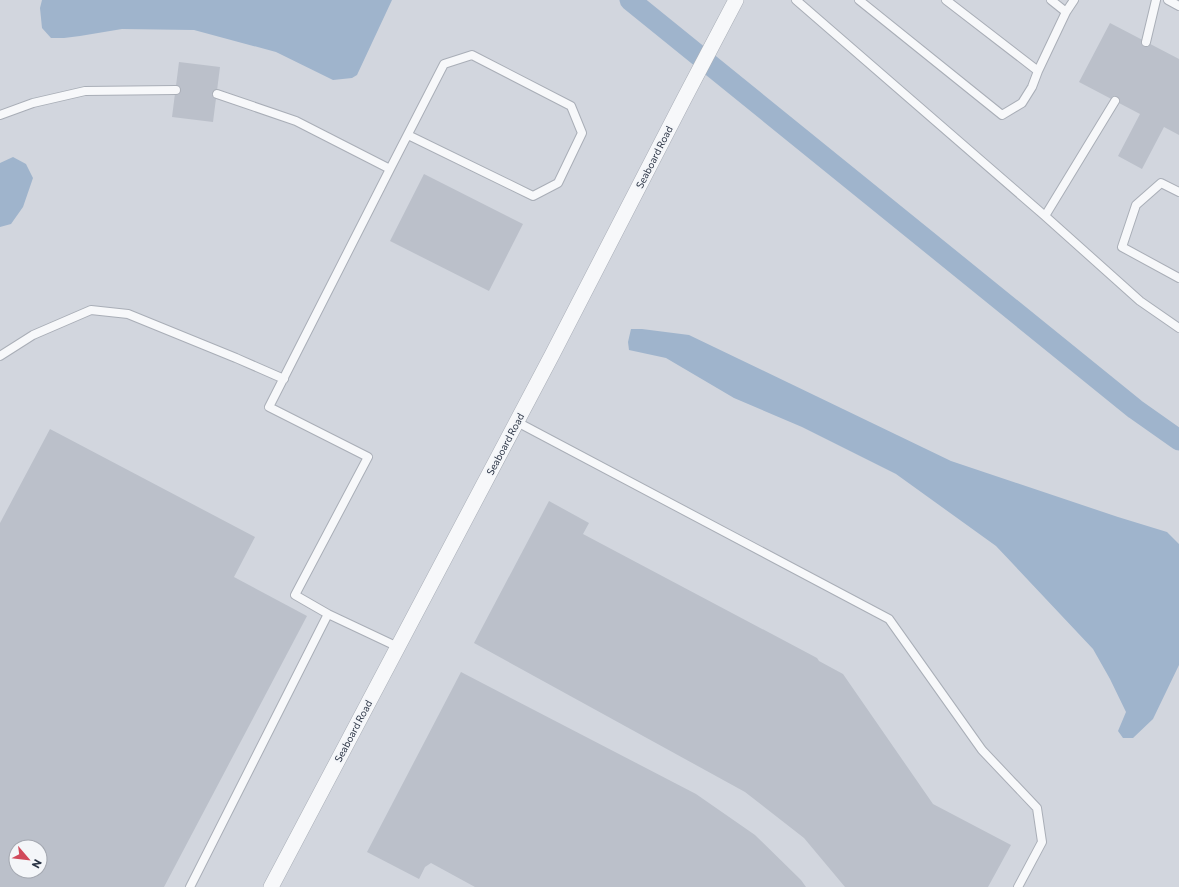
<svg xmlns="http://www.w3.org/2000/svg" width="1179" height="887" font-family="Commissioner,sans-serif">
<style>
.built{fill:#d2d6de;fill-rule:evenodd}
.water{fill:#9fb4cc}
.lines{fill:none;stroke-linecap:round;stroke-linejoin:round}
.canal{stroke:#9fb4cc;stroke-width:21}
.building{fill:#bbc0ca;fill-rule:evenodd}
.service-casing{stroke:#a9aeb7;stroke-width:10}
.minor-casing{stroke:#a9aeb7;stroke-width:16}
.service{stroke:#f7f8fa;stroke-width:8}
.minor{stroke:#f7f8fa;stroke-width:15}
.labels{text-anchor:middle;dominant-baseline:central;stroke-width:4;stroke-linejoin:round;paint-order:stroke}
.street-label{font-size:10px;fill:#2b3445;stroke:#f4f6f9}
</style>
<rect width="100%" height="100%" fill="#e4e7ec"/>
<path class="built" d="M0,0H1179V887H0ZM16,847H40V871H16Z"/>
<path class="water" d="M42,0H392L357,75L352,78L333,80L276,52L194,30L122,29L80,36L64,38H51L42,28L40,8Z
M13,157L26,164L33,178L23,207L11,224L0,227V163Z
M631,329H642L689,335L951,461L1118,517L1167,532L1179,544V665L1153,719L1133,738H1123L1118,731L1126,712L1110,679L1093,649L996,546L896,474L802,427L734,398L666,358L629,350L628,342Z"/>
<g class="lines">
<path class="canal" d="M630,0L1135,409L1179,440"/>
</g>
<path class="building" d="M1110,23L1179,59V135L1164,127L1142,169L1118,156L1140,114L1079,82Z
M179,62L220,67L213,122L172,117Z
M424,174L523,224L489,291L390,241Z
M50,429L255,537L234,577L307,616L164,887H0V523ZM16,847H40V871H16Z
M549,501L589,523L583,534L817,658L819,661L843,674L933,804L1011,845L988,887H845L804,838L745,792L474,643Z
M461,672L696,794L755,835L801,880L806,887H475L431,863L425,867L419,879L367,852Z"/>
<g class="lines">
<defs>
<path id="service" d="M796,0L1045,216L1115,101
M859,0L1002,115L1022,103L1032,87L1038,71L1066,12
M946,0L1038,71
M1051,0L1066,12L1074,0
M1168,0L1179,6
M1146,42L1156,0
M217,94L296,121L390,169L269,407L368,457L295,595L328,614
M0,115L33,103L85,91L176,90
M390,169L444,64L472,55L571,106L582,133L558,183L533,196L408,135
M1179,192L1161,183L1136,205L1122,247L1179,278
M1045,216L1140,301L1179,328
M0,356L33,335L91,310L128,314L236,358L284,379
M517,422L889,619L982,750L1037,808L1042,842L1018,887
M190,887L328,614L398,647"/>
<path id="minor" d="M271,887L552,355L684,99L736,0"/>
</defs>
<use href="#service" class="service-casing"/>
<use href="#minor" class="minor-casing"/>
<use href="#service" class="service"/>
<use href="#minor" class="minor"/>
</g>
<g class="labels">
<g class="street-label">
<text transform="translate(654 157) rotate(-63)">Seaboard Road</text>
<text transform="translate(505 444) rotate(-62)">Seaboard Road</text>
<text transform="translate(353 731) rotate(-62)">Seaboard Road</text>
</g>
</g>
<g transform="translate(28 859) rotate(118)"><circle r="19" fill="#f4f6f9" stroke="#a4a8b1"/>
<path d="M0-3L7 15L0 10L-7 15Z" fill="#d1495b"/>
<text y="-6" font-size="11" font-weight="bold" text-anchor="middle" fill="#2b3445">N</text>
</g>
</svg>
